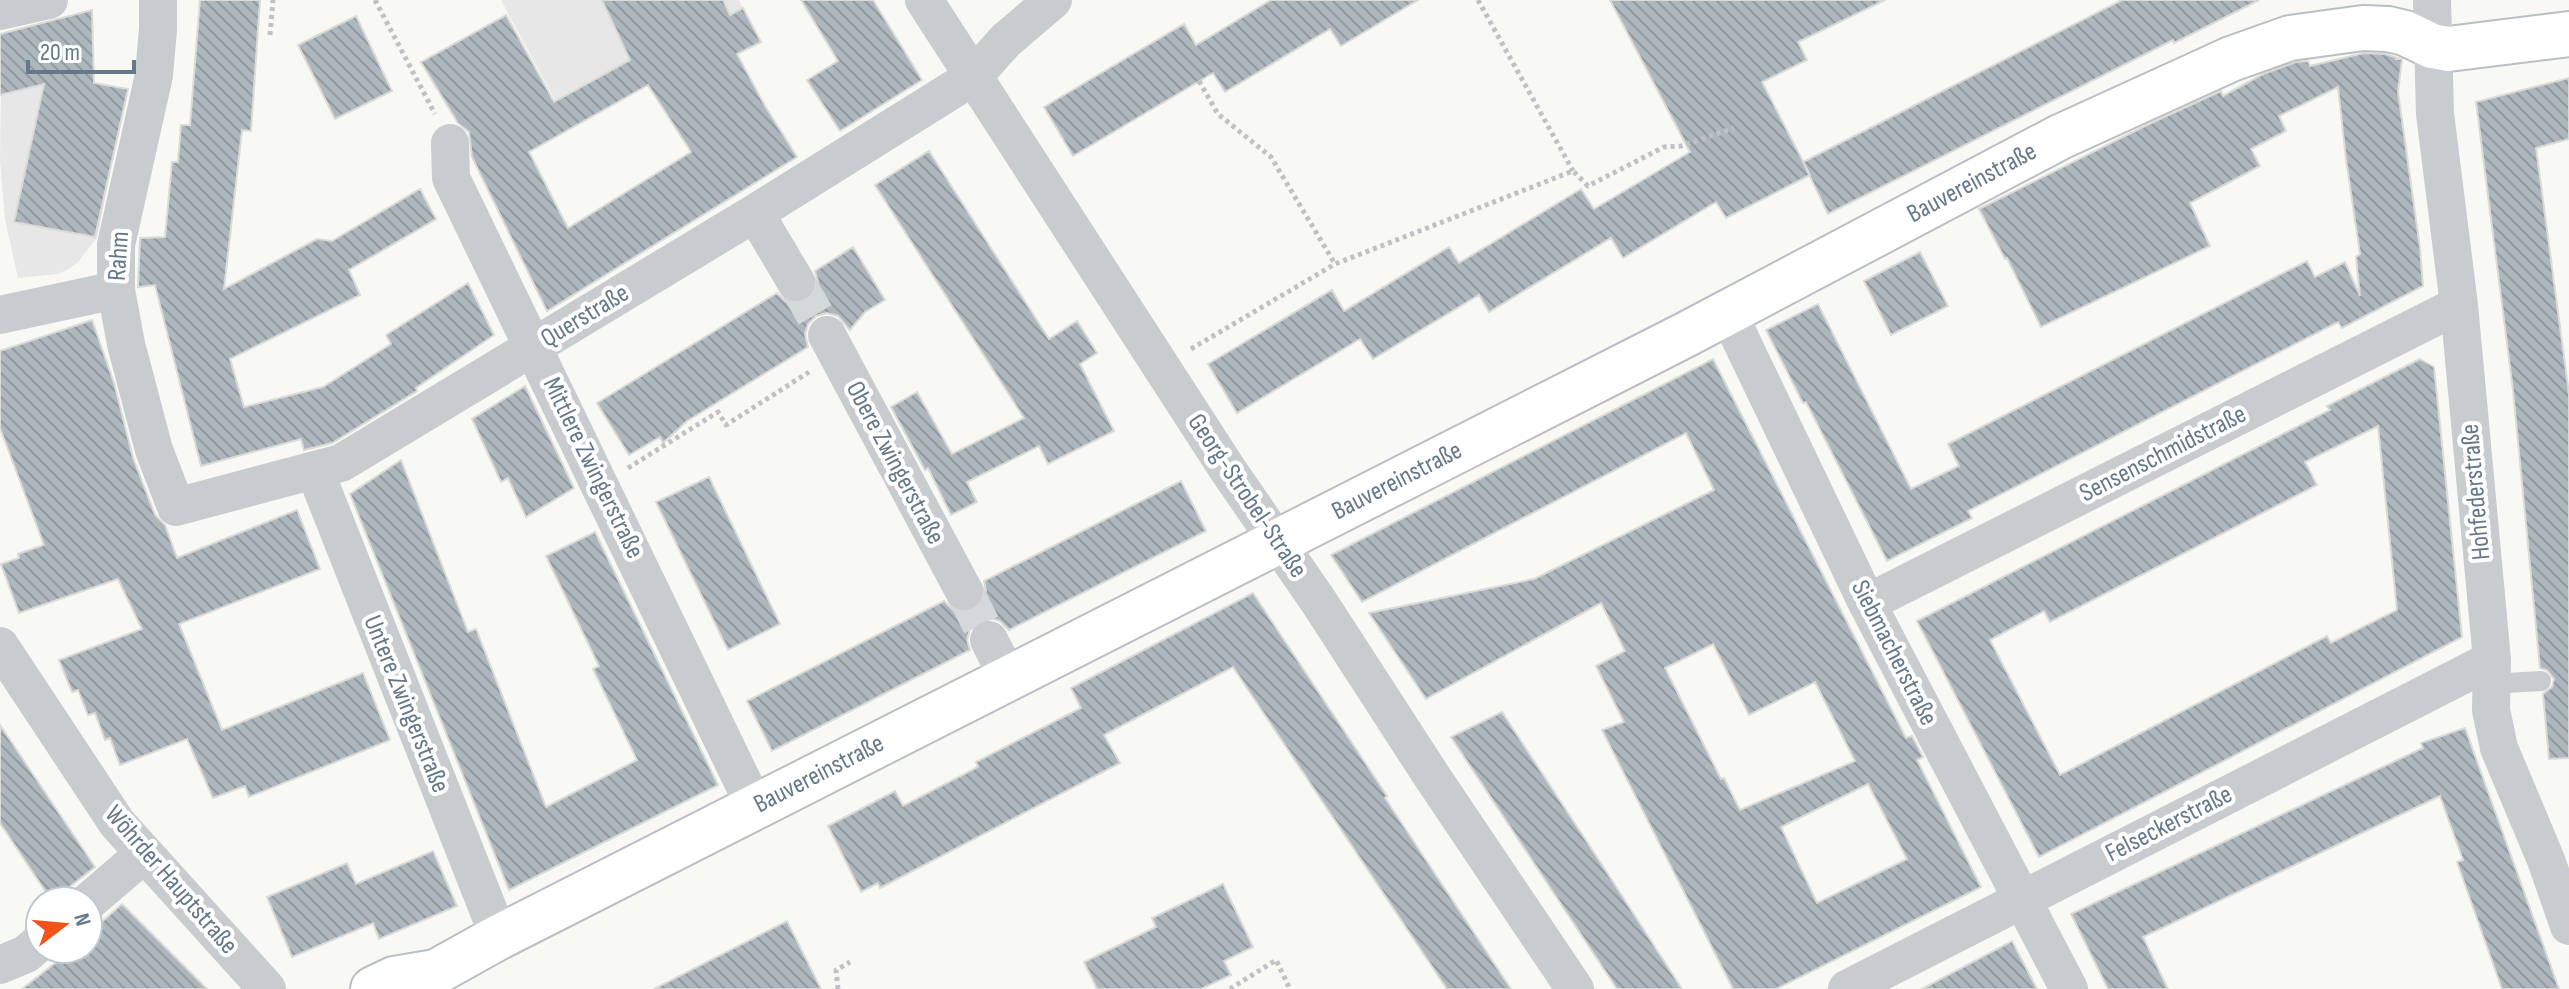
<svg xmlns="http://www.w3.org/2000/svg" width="2569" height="989" font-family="'Sofia Sans Condensed',sans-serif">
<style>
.built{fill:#e6e7e6}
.building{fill:url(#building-back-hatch);stroke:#dadad7;stroke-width:2;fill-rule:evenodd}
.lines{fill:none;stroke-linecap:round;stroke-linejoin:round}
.street-tunnel{stroke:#d3d8da;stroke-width:38;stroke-dasharray:38 19;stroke-linecap:butt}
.secondary-casing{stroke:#babfc4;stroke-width:48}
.path{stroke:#bfc2c4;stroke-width:5;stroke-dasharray:4 4;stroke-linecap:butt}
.lane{stroke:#c8cccf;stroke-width:20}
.street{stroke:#c8cccf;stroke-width:38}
.secondary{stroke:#fff;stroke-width:44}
.labels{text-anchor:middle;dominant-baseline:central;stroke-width:8;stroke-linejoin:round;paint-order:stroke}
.street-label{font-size:26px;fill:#647889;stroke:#fff}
</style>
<defs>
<pattern id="building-back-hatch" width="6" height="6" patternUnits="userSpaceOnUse" patternTransform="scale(2)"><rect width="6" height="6" fill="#aeb7bd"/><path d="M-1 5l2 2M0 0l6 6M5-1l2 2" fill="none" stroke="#919a9f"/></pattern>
</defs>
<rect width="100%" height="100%" fill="#f8f8f5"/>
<path class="built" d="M501,0H739L743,8L634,66L630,60L555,100Z
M60,80L64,95L112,163L97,238L77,263L67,270L58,274L18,278L5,219L0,160L1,95Z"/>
<path class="building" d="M200,0H260L251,131L242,130L224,289L317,239L332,241L420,189L436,219L349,270L360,295L230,359L244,407L323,387L391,344L386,335L468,283L494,335L416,388L417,391L332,443L304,450L301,439L201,466L155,285L138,287L140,238L165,237L172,162H178L181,125H190Z
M602,0H723L730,15L743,8L761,42L737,54L765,106L797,157L547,311L472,157L469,132L458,123L421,62L506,15L554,102L630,60ZM648,85L691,152L568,228L529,152Z
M801,0H873L922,80L840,131L807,80L838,61Z
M1271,0H1418L1341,46L1330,29L1225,92L1213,73L1073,156L1044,107L1184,24L1196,45Z
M1610,0H1885L1798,42L1807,60L1762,82L1810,175L1726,218L1716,202L1623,258L1611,238L1489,312L1479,295L1373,359L1360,339L1237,413L1208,364L1332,290L1344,311L1449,247L1459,263L1581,189L1594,209L1690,152Z
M2122,0H2259L2174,43L2173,40L1828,214L1803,162Z
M92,10L94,83L128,89L95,237L14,222L44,84L0,95V34Z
M356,16L392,91L335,119L298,45Z
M2364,53L2385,54L2398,58L2395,59H2402L2398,92L2420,248L2423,286L2342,328L2338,322L1968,511L1972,518L1887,561L1806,402L1803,403L1766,330L1818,304L1911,489L1959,466L1948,444L2307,261L2315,277L2345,262L2360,296L2356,257L2360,254L2346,159L2338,87L2279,116L2286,131L2251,149L2260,166L2190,203L2210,246L2041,327L2007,258L2005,259L1979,209L2147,125L2221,91L2223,96L2263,74L2296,62L2308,61L2310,66Z
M2569,78V139L2536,148L2569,394V758L2549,759L2543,694L2552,687L2554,679L2547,670L2540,668L2513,390L2476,102Z
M929,151L1049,339L1077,321L1097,353L1080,364L1114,431L1048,464L1039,446L967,482L977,502L951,515L928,468L925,470L891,407L917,392L952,454L1024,418L875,185Z
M853,247L885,300L865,312L850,330L838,316L827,313L816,316L808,324L805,334L808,347L687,421L663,443L660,437L629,455L597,403L777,293L785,301L796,304L808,300L815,292L818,282L815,271Z
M1920,252L1948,306L1891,335L1864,281Z
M92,320L114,383L133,458L155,515L165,525L177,558L297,510L320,569L179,624L222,730L363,673L390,740L249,797L245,786L213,798L187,739L120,765L110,738L105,740L95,713L88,715L78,690L72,692L59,660L142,629L118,579L19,613L1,564L19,558L18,554L44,545L0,428V351Z
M1713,359L1906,738L1912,736L1923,757L1917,760L1981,887L1776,989H1733L1602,730L1624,722L1596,666L1625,651L1601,603L1426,699L1369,613L1534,579L1714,490L1686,433L1362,602L1331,555ZM1713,644L1749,715L1815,682L1855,761L1740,810L1724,778L1721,779L1665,668ZM1868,784L1907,859L1817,903L1781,827Z
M2420,359L2434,367L2462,637L2039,857L1917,621L2330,410L2327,406ZM2378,426L2397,610L2331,643L2327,636L2060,775L1990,640L2044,611L2050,622L2317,485L2305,462Z
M525,386L574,488L526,517L508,478L501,482L472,419Z
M401,460L468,632L476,629L546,807L637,760L593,669L599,666L546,556L595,532L718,785L509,890L350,494Z
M709,477L780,624L728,650L656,502Z
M1181,481L1206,531L1009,630L1000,621L991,618L980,620L970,629L967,640L970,650L772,751L747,701L944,601L953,610L964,613L974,611L983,602L986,591L984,581Z
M1253,593L1387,796L1385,798L1511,989H1447L1233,667L1104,735L1120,763L880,888L878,883L861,892L828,826L895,791L903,806L978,767L976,762L1081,708L1071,688Z
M1502,712L1604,868L1682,989H1617L1451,737Z
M0,725L95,867L59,895H48L0,823Z
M2465,728L2559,989H2502L2457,862L2463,860L2440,796L2143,937L2168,989H2108L2071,914L2423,748L2421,743Z
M433,851L457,906L379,939L373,923L292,957L267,897L347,863L356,884Z
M1223,884L1253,947L1224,961L1231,975L1201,989H1097L1084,962L1156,927L1152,918Z
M122,904L207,989H22L73,949H88V934Z
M787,921L821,989H654Z
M2012,941L2037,989H1922Z"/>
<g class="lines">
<path class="street-tunnel" d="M796,282L827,335
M964,591L989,640"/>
<defs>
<path id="secondary" d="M373,989L394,979L436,972L499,937L1685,335L2060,137L2231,59L2290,38L2363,28L2388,29L2405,33L2432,46L2448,49L2569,34"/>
</defs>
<use href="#secondary" class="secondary-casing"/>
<path class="path" d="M375,0L435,114
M1478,0L1573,171
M270,35L273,0
M1199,81L1218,114L1271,157L1335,264
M1191,349L1335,264L1573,171L1588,186L1664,147L1681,146L1734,128
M628,468L718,412L726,425L809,372
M838,989L836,970L850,962
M1230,989L1276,960L1290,989"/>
<path class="lane" d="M2491,684L2541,681"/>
<path class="street" d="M158,0V29L154,75L116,245V290L126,344L154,450L176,507L341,463L755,213L973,77L1005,41L1053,0
M924,0L1228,470L1319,602L1431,775L1575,989
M2432,0L2435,114L2459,305L2492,660L2491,710L2499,748L2546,860L2569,926
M0,11L49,0
M450,143L451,178L755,807
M755,213L796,282
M1728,313L1867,603L2069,989
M0,315L116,290
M827,335L964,591
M315,471L499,937
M1867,603L2459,305
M989,640L1009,679
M0,646L117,823L267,989
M88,902L144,854
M0,965L26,954L40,942
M1847,989L2492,660"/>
<use href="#secondary" class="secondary"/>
</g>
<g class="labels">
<g class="street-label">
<text transform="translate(1972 183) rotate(-28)">Bauvereinstraße</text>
<text transform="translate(119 256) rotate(-86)">Rahm</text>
<text transform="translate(585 316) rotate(-31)">Querstraße</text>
<text transform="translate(2163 454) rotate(-27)">Sensenschmidstraße</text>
<text transform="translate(895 463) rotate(62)">Obere Zwingerstraße</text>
<text transform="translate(593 468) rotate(64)">Mittlere Zwingerstraße</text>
<text transform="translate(1397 481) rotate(-27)">Bauvereinstraße</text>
<text transform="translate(2476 492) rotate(-95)">Hohfederstraße</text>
<text transform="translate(1247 496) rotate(56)">Georg-Strobel-Straße</text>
<text transform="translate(1894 653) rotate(63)">Siebmacherstraße</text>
<text transform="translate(406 704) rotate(68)">Untere Zwingerstraße</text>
<text transform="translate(819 774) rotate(-27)">Bauvereinstraße</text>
<text transform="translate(2169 824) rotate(-27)">Felseckerstraße</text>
<text transform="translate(171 880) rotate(49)">Wöhrder Hauptstraße</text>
</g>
</g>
<g transform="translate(64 925) rotate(74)"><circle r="38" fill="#ffffff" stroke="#c1c9d0" stroke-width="2"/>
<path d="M0-6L14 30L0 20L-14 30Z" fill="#f3521a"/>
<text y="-12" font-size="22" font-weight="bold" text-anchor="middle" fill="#647889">N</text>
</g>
<path d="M28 60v12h106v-12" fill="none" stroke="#647889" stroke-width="4"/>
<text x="40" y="60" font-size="24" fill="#647889" stroke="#ffffff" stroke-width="6" paint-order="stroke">20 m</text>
</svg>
